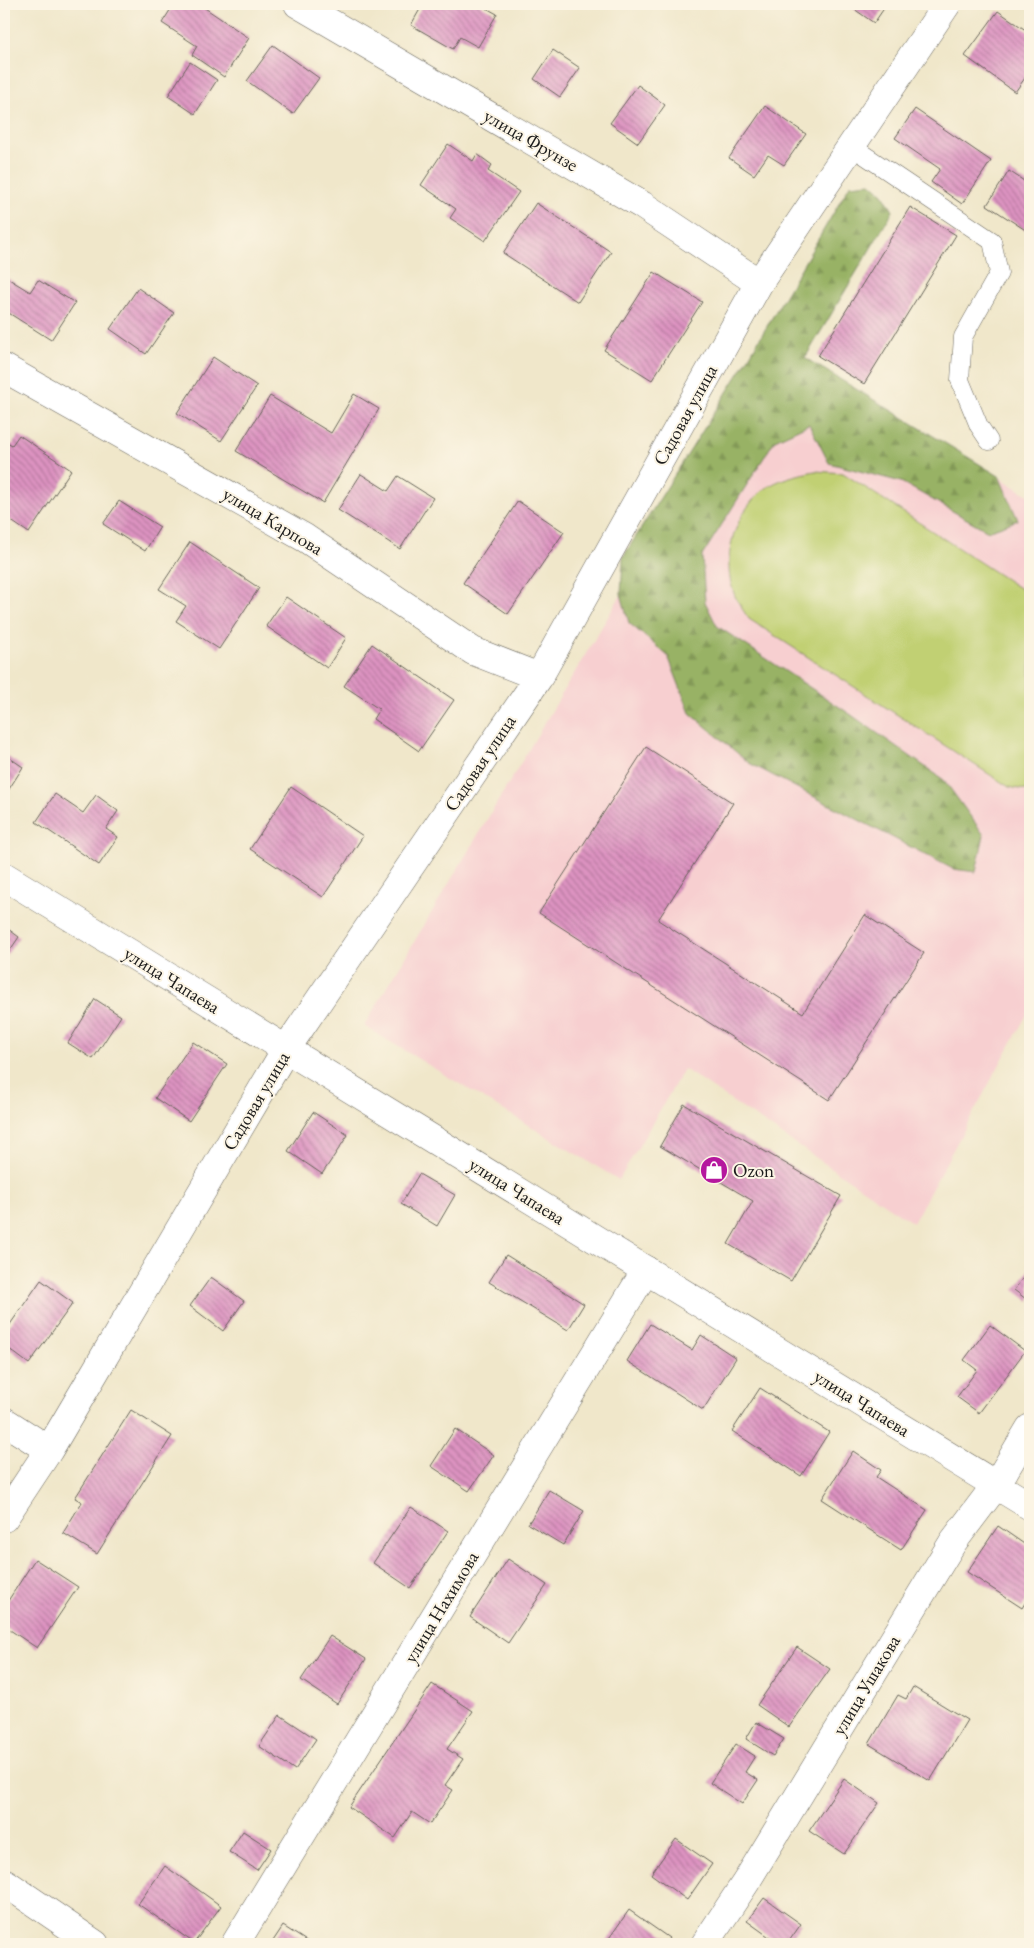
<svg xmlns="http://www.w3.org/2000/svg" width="1034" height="1948" font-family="'EB Garamond',serif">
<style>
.built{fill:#f7cfd0}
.green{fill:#c1d073;stroke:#6e7648}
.forest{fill:url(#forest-firs);stroke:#5a6740}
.building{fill:url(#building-back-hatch)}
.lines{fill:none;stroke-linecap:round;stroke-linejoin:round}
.service-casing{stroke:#666359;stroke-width:19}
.minor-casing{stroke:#666359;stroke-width:29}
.tertiary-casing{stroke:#666359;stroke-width:29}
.service{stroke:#fff;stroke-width:18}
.minor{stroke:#fff;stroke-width:28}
.tertiary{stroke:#fff;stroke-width:28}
.labels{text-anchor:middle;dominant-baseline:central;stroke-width:4;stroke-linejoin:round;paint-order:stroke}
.street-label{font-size:19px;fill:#1c1c1c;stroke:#fcf5e5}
.poi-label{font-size:19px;fill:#1c1c1c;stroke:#fcf5e5;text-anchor:start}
</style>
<defs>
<pattern id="forest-firs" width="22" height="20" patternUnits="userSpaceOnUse" patternTransform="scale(1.25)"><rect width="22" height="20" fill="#98b265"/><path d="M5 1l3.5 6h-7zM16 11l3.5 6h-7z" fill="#829857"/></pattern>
<pattern id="building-back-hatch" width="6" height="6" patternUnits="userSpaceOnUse" patternTransform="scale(1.25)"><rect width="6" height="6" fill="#dd93c1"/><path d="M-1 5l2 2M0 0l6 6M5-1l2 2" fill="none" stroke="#b2779c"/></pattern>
</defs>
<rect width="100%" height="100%" fill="#fcf5e5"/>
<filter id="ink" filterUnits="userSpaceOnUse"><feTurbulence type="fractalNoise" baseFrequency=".02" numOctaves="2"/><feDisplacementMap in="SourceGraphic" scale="10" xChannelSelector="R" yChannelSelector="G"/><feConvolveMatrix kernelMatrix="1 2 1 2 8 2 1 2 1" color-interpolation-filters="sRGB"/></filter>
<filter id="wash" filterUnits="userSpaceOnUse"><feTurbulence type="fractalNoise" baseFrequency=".0096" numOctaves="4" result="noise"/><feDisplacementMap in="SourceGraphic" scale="20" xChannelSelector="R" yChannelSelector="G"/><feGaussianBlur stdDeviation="1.12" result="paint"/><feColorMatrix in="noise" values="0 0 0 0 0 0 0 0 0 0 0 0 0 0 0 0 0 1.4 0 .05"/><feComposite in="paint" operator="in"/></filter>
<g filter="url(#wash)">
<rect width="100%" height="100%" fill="#f0e7ca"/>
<path class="built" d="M805,358L1030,496V1009L913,1223L684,1069L619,1180L364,1026L761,360Z"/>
<path class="green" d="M815,471L843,473L1030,595V791L1009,787L749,619C744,612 739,604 735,596C720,561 734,515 762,491C777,479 796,475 815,471Z"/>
<path class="forest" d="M870,183L883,194L893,211L805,358L999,476L1018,520L988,531L901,482L829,463L809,424L775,440L702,556L705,602L717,626L850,714L944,780L984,835L976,872L953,869L749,763L690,713L668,656L629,623L621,594L623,557L746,362L850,185Z"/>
<g id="blocks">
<path class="building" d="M174,4H199L249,38L224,77L192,55L197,46L162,23Z
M423,4H479L497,14L478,47L460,37L453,49L411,25Z
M847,4H887L874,23Z
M998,11L1030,33V43L1027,48L1030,51V71L1015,92L965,56Z
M273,45L319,78L293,114L247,81Z
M553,50L580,68L560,97L534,79Z
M190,62L217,80L195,114L168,96Z
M638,85L665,105L638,143L610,123Z
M765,106L806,134L784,165L768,155L754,175L729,158Z
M915,109L991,161L962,204L931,182L940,169L895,138Z
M448,144L473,161L477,154L492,165L488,171L519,192L485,241L450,218L456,209L421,185Z
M1009,171L1030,185V233L987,205Z
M536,203L611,252L578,302L503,253Z
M910,207L956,235L864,384L818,356Z
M654,272L702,302L652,380L604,350Z
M4,276L30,292L38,280L75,303L51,340L4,310Z
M138,288L174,313L146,354L110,329Z
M213,357L257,386L221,441L177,413Z
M354,394L379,409L323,503L236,451L270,396L331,433Z
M19,435L71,470L29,533L4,516V440L12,445Z
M361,474L388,491L398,476L433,498L400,549L338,510Z
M119,501L160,527L145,551L103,524Z
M518,501L564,532L508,614L463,583Z
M190,542L259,588L219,649L176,621L186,606L159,589Z
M286,597L346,638L327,668L266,626Z
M372,644L454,700L419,751L373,719L379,709L344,686Z
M646,747L733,803L658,920L803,1013L865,915L924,953L829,1100L539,913Z
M4,754L23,767L4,797Z
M291,787L363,836L323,897L250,849Z
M55,794L83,813L96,795L118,811L106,829L118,837L99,865L36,822Z
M4,926L19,937L4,959Z
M95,999L121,1016L93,1059L68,1043Z
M193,1042L227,1064L189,1121L155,1098Z
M684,1104L841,1196L791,1281L728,1244L753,1201L660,1146Z
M313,1112L348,1135L322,1174L288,1151Z
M419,1174L455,1195L437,1226L401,1204Z
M506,1255L584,1304L568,1330L489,1282Z
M1030,1268V1302L1014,1290Z
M211,1277L244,1301L223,1331L190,1306Z
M41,1280L73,1303L29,1364L4,1345V1333Z
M650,1324L692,1350L701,1335L736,1358L703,1410L627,1361Z
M990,1325L1025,1351L979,1413L957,1397L977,1370L964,1360Z
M760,1388L829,1432L801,1476L732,1431Z
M131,1410L172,1436L97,1554L63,1533L82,1502L75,1498Z
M455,1429L494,1455L469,1491L431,1466Z
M853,1451L881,1470L876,1477L927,1510L901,1550L822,1499Z
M549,1490L584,1511L563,1545L528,1524Z
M411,1507L448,1531L410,1588L373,1563Z
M998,1526L1030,1548V1595L1022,1608L967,1572Z
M35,1559L78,1587L37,1648L4,1626V1607Z
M508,1559L547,1585L508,1643L470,1617Z
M330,1636L366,1659L337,1704L301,1680Z
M797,1647L830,1669L789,1727L757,1705Z
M432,1684L473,1711L447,1749L463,1759L445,1785L453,1790L430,1824L412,1812L395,1838L349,1807Z
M913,1687L967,1720L930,1781L869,1744L898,1695L906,1699Z
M280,1715L316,1739L295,1770L259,1746Z
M756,1722L784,1739L773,1756L746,1739Z
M736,1744L755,1756L745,1772L758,1780L742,1804L710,1783Z
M844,1779L879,1803L844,1854L809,1831Z
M243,1831L271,1849L257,1870L229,1852Z
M676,1839L712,1864L687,1900L651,1874Z
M165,1866L221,1906L194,1943L138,1904Z
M764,1898L801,1924L787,1944H779L747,1921Z
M629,1910L669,1938L665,1944H605Z
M283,1926L311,1944H271Z"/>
</g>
</g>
<g filter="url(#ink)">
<use href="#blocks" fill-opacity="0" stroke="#666359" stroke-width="1"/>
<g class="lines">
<defs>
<path id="service" d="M851,146L992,241L999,273L963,337L960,380L979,426L989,441"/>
<path id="minor" d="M298,4L642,205L759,283
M4,368L305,538L473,651L539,677
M4,1421L49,1450
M4,1518L49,1450L286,1049L539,677L759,283L947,4
M4,1882L95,1944
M235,1944L646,1270
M705,1944L746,1882L953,1542L996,1485L1030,1428"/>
<path id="tertiary" d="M4,876L1030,1506"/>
</defs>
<use href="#service" class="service-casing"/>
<use href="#minor" class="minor-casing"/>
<use href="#tertiary" class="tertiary-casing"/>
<use href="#service" class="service"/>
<use href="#minor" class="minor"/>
<use href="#tertiary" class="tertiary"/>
</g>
</g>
<defs>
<symbol id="shop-disc" viewBox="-11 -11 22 22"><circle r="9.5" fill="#b5179e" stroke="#fcf5e5"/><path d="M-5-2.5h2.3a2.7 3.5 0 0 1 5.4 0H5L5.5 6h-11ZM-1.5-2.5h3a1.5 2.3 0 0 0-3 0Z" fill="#fff"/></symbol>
</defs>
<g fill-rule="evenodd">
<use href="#shop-disc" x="698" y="1154" width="32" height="32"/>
</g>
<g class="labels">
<g class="street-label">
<text transform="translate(531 140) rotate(30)">улица Фрунзе</text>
<text transform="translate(685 415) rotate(-61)">Садовая улица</text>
<text transform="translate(273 521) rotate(31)">улица Карпова</text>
<text transform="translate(480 763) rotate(-56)">Садовая улица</text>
<text transform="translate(172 980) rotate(32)">улица Чапаева</text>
<text transform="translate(256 1101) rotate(-59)">Садовая улица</text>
<text transform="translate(517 1191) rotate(32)">улица Чапаева</text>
<text transform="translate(862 1403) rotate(32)">улица Чапаева</text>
<text transform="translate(441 1607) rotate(-59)">улица Нахимова</text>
<text transform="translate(866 1685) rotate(-59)">улица Ушакова</text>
</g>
<g class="poi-label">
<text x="733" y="1170">Ozon</text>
</g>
</g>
<rect width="1034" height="1948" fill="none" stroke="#fcf5e5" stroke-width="20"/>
</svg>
